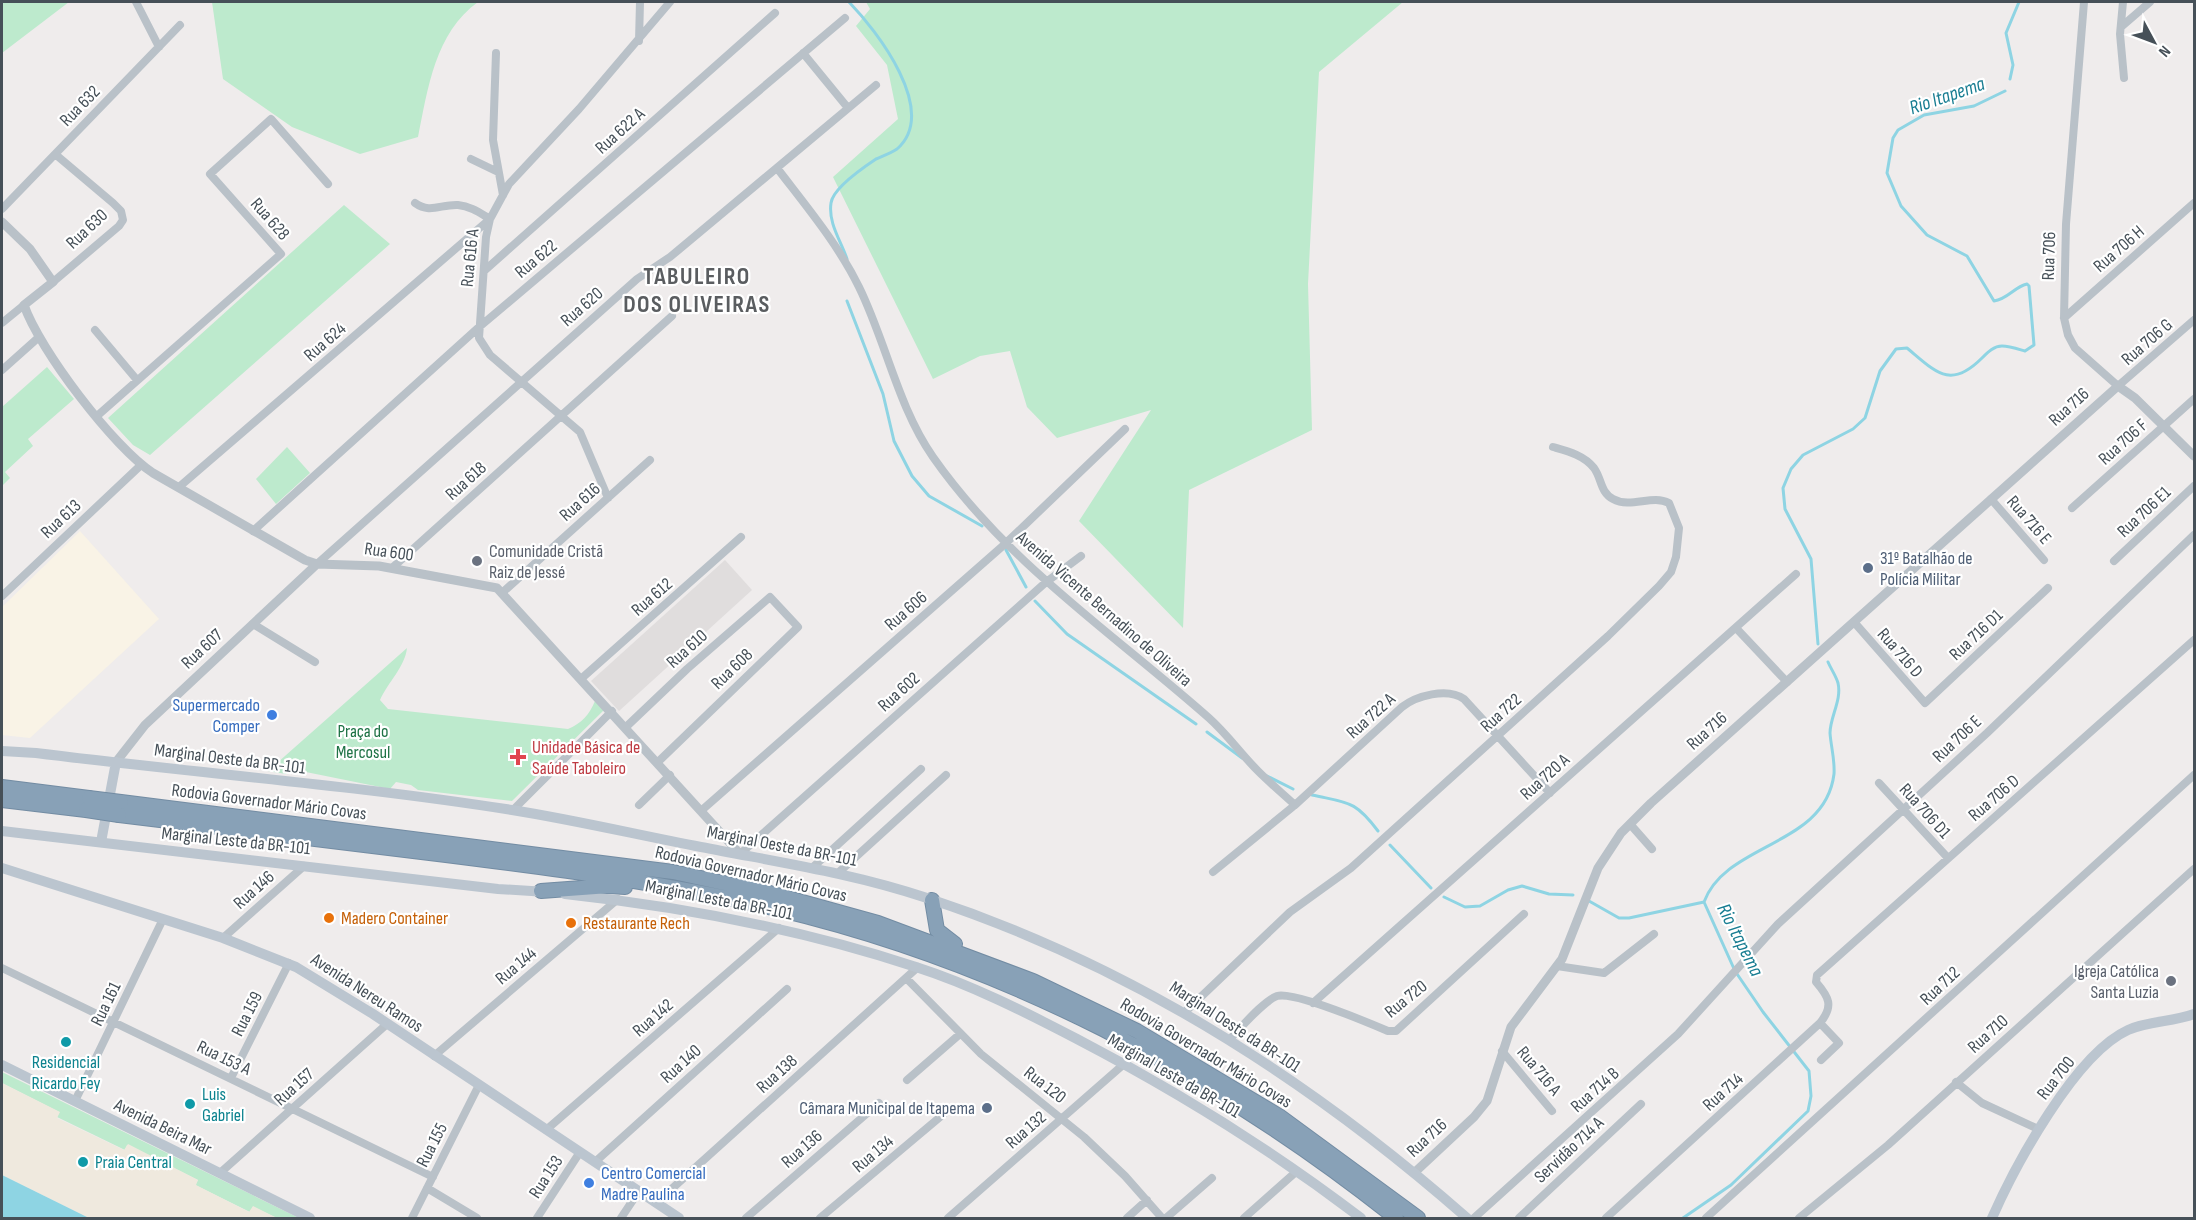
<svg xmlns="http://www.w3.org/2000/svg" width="2196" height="1220" font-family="'Sofia Sans Condensed',sans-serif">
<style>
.commercial{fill:#f9f3e6}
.education{fill:#e0dddd}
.green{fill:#bdeacd}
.sand{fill:#efe9de}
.water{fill:#8ed4e3}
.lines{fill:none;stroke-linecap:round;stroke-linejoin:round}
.stream{stroke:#8ed4e3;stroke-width:3}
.motorway-casing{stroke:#738ca3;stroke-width:16}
.minor{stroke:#b9c1c8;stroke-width:8}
.tertiary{stroke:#b9c1c8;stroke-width:9}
.secondary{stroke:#bbc5cf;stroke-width:10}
.motorway{stroke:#88a1b7;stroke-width:14}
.motorway-bridge-casing{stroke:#738ca3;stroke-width:16;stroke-linecap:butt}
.motorway-bridge{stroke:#88a1b7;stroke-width:14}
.worship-dot{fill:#6b7280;stroke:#fff;stroke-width:2}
.service-dot{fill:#5c6f8a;stroke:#fff;stroke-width:2}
.shop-dot{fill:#3f7fe0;stroke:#fff;stroke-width:2}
.health-dot{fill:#e0444e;stroke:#fff;stroke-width:2}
.food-dot{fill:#e8710a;stroke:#fff;stroke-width:2}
.culture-dot{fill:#0f9aa8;stroke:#fff;stroke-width:2}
.labels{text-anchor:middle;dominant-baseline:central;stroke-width:4.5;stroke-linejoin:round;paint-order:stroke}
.street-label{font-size:18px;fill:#465058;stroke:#fff}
.worship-label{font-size:18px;fill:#5b616d;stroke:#fff;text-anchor:start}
.service-label{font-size:18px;fill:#4e5e75;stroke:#fff;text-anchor:start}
.shop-label{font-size:18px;fill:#366cbe;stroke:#fff;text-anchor:end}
.park-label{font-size:18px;fill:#1e7245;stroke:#fff}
.health-label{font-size:18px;fill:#be3a42;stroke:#fff;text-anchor:start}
.food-label{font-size:18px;fill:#c56008;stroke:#fff;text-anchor:start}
.culture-label{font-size:18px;fill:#0d838f;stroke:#fff;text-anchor:start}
.water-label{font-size:20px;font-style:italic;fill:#187d92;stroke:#fff}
.district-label{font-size:24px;font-weight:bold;letter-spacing:1.5px;fill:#5a5d60;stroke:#fff}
</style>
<rect width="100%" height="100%" fill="#efecec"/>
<path class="commercial" d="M80,531L159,619L30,738L2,735V607Z"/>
<path class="education" d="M725,560L752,590L619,711L591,681Z"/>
<path class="green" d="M2,2H69L2,53Z
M212,2H478C435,33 428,88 418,137L360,154L292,127L223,79Z
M866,2H1403L1319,72L1308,284L1312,430L1189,490L1183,628L1079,521L1151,410L1057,438L1027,407L1010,351L980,356L933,379L833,177L898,119L887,65L856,26L870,9Z
M344,205L390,244L150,455L133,445L108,418Z
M47,367L74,399L28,439L33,446L5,472L10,478L2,486V407Z
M287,447L310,473L276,504L256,479Z
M407,648C405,667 388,682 380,700L388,709L568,729C582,723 589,715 595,701L604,710L512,801L418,790L411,785L396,782L390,789L291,769L286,774L268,771Z
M2,1072L299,1218H277L253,1207L250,1212L195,1185L198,1180L127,1145L125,1150L57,1117L59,1112L2,1083Z"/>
<path class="sand" d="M2,1083L60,1112L57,1118L124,1150L128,1144L198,1180L196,1185L249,1212L253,1206L277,1218H89L2,1175Z"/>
<path class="water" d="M2,1175L89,1218H2Z"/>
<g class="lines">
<path class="stream" d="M2010,79L2013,65L2006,33L2019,2
M847,259C841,241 828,223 831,203C833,188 864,167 876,159C883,156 891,153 897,149C940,111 876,30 849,2
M847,301L883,394L894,441L912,476L929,496L982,526
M1006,550L1026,587
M1035,601L1067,634L1196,724
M1818,644L1811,559L1785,509L1783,488L1791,469L1803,455L1853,429L1865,418L1880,371L1896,349L1907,348C1936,372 1950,390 1982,358C1988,352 1994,346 2002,346C2009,346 2018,349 2025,351L2034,345L2029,286L2027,284C2014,287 2008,299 1994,301L1967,256L1927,235L1901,206L1887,173L1893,138L1898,130L1924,115L1974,106L2005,91
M1207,732L1242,758
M1267,776L1293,789
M1312,795C1348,803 1355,800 1378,831
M1390,845L1431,888
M1444,897L1465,907L1480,906L1508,890L1522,886L1549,894L1573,895
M1589,901L1619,918H1629L1704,902
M1683,1218L1731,1185L1808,1111L1811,1096L1809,1071L1763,1012L1735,971L1704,902C1726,842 1825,847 1834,774C1835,760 1831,747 1830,733C1830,717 1842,700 1838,683C1836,676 1831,669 1828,662"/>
<defs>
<path id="motorway" d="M2,787L89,798
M2,800L86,810
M121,802L673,872L766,892L878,923L1033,981L1137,1031L1279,1116L1418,1218
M119,815C228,828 337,842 446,855C557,869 667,883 777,909C1004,963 1214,1073 1396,1218
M541,891L609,886L625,887
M932,900L937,930L955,944"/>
</defs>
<use href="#motorway" class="motorway-casing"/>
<path class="minor" d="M136,2L159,47
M2084,2L2066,224L2064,318L2068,335L2075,348L2118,386L2194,320
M2123,2L2120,34L2124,78
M2121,27L2150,2
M639,41L640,2
M496,53L493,140L503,195
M803,53L848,108
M471,159L498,172
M777,168C806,206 838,244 859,287C886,342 898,407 933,457C1008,564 1113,633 1209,718C1227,734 1241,754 1258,771C1270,783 1283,794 1295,805
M2,209L180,25
M484,271L775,13
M53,282L119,226L123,220L121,211L113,203L55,154
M2064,318L2194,203
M2,323L24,305
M95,330L137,380
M2,370L39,337
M97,416L281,254L210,174L271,119L328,184
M179,487L490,219C480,213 470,206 458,205C441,204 430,214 415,203
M608,498L580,432L490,355L479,338L486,237L490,219L509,184L579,109L670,2
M1991,499L2044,560
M2072,508L2194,399
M253,531L478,328L845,18
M2114,561L2194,486
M317,564L637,279L670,257L876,85
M392,568L672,316
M503,592L650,460
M2,596L141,465
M1854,622L1925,703L2048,588
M253,624L315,662
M1736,628L1787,682
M582,678L741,537
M626,727L687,669L770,597L798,627L658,762
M1879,783L1948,858
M639,805L670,775
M513,810L612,711
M702,810L1005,544L1125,429
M1630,824L1652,849
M740,854L1045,583L1081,556
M812,868L921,769
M1213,872L1295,805L1402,707C1416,696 1447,687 1464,699L1550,793
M838,873L946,775
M223,938L304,866
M1557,966L1604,973L1654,934
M2,968L433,1177
M906,978L981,1054L1084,1137L1125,1176L1162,1218
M1313,1003L1796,574
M1185,1012L1290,912L1351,868L1608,636L1659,586L1671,572L1676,557L1679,528L1669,503C1652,494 1631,509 1613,499C1600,492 1602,479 1594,468C1584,455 1567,451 1553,447
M1820,1023L1839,1043L1821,1060
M1229,1040C1240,1029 1263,1001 1277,996C1294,991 1369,1023 1388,1031H1396L1524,914
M1502,1051L1552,1111
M434,1056L618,899
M231,1078L289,963
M907,1080L960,1034
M1956,1082L1982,1103L2038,1129
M75,1101L163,919
M546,1130L779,928
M595,1162L787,989
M220,1173L387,1024
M427,1188L477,1218
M656,1203L918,967
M412,1218L479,1085
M537,1218L580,1152
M621,1218L639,1191
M746,1218L879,1103
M820,1218L946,1112
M948,1218L1124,1064
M1127,1218L1147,1200
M1166,1218L1212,1178
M1244,1218L1297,1171
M1474,1218L1678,1034L1778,924L1987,733L2194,535
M1519,1218L1641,1104
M1606,1218L1820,1023C1834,1006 1829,997 1816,982L1817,975L2194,640
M1706,1218L2194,775
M1799,1218L1888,1145L2194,869"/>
<path class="tertiary" d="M2,222L30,249L53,282L24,305C39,349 114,448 153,473L305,560L317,564L379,566L497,588L740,854
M116,762L145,725L317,564
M1414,1173L1474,1117L1487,1101L1511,1027L1562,959L1598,868L1621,833L1651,803L2118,386L2135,398L2194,456"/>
<path class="secondary" d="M2,751L36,753C195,773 354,785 512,810C575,820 638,835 701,847C777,862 853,873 927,898C1128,964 1309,1079 1467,1218
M2,831L498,889L547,892
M101,842L116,762
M2,868L223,938L296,967L373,1014L679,1218
M565,894C685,907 801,929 916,967C972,985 1025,1012 1077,1039C1177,1091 1272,1150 1361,1218
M2,1065L310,1218
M1992,1218C2015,1166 2075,1054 2128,1030C2148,1021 2173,1022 2194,1014"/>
<use href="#motorway" class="motorway"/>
<defs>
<path id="motorway-bridge" d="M89,798L121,802
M86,810L119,815"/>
</defs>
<use href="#motorway-bridge" class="motorway-bridge-casing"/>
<use href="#motorway-bridge" class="motorway-bridge"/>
</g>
<g class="worship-dot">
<circle cx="477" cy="561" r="6"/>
<circle cx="2171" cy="981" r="6"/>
</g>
<g class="service-dot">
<circle cx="1868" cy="568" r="6"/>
<circle cx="987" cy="1108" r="6"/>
</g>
<g class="shop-dot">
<circle cx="272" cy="715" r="6"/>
<circle cx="589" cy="1183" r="6"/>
</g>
<path class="health-dot" d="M515 748h6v6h6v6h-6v6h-6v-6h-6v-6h6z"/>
<g class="food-dot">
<circle cx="329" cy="918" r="6"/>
<circle cx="571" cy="923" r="6"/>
</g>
<g class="culture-dot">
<circle cx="66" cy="1042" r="6"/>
<circle cx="190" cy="1104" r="6"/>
<circle cx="83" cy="1162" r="6"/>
</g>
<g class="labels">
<g class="street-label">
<text transform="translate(80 106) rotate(-46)">Rua 632</text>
<text transform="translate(620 131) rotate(-42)">Rua 622 A</text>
<text transform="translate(270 219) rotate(49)">Rua 628</text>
<text transform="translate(87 229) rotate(-43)">Rua 630</text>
<text transform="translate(2119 249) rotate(-41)">Rua 706 H</text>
<text transform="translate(2049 256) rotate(-88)">Rua 706</text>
<text transform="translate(470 258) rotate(-84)">Rua 616 A</text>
<text transform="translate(536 259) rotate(-40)">Rua 622</text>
<text transform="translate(582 307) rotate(-41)">Rua 620</text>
<text transform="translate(325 342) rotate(-41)">Rua 624</text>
<text transform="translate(2147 342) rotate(-41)">Rua 706 G</text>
<text transform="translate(2069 407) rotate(-42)">Rua 716</text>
<text transform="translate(2123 442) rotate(-42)">Rua 706 F</text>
<text transform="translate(466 481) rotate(-42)">Rua 618</text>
<text transform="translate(580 502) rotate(-42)">Rua 616</text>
<text transform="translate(2144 512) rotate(-43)">Rua 706 E1</text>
<text transform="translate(61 519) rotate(-43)">Rua 613</text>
<text transform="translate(2029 520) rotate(49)">Rua 716 E</text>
<text transform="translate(389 552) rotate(8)">Rua 600</text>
<text transform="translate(652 597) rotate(-41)">Rua 612</text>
<text transform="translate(1104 609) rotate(41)">Avenida Vicente Bernadino de Oliveira</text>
<text transform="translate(906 611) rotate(-41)">Rua 606</text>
<text transform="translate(1976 635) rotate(-43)">Rua 716 D1</text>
<text transform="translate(202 649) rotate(-43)">Rua 607</text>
<text transform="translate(687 649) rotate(-42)">Rua 610</text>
<text transform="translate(1900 653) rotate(49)">Rua 716 D</text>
<text transform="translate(732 669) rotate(-44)">Rua 608</text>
<text transform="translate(899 692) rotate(-42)">Rua 602</text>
<text transform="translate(1501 713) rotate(-42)">Rua 722</text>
<text transform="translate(1371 716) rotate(-42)">Rua 722 A</text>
<text transform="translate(1707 731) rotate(-42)">Rua 716</text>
<text transform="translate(1957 739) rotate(-43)">Rua 706 E</text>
<text transform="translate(230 759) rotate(7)">Marginal Oeste da BR-101</text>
<text transform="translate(1545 777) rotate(-42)">Rua 720 A</text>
<text transform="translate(1994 798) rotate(-41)">Rua 706 D</text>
<text transform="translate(269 802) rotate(7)">Rodovia Governador Mário Covas</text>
<text transform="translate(1925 811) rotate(48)">Rua 706 D1</text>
<text transform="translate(236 841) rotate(6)">Marginal Leste da BR-101</text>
<text transform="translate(782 846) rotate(11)">Marginal Oeste da BR-101</text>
<text transform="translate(751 874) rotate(13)">Rodovia Governador Mário Covas</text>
<text transform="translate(254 890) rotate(-42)">Rua 146</text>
<text transform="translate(719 900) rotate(11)">Marginal Leste da BR-101</text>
<text transform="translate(516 966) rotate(-40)">Rua 144</text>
<text transform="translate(1940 986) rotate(-43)">Rua 712</text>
<text transform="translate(367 993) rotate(33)">Avenida Nereu Ramos</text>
<text transform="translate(1406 999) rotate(-39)">Rua 720</text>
<text transform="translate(106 1004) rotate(-64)">Rua 161</text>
<text transform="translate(247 1014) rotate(-63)">Rua 159</text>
<text transform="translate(653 1018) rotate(-41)">Rua 142</text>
<text transform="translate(1235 1027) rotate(33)">Marginal Oeste da BR-101</text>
<text transform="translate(1988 1034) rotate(-42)">Rua 710</text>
<text transform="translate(1206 1053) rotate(31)">Rodovia Governador Mário Covas</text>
<text transform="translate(224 1058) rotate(26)">Rua 153 A</text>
<text transform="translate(681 1064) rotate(-42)">Rua 140</text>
<text transform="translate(1539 1071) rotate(50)">Rua 716 A</text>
<text transform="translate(777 1074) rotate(-42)">Rua 138</text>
<text transform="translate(1174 1076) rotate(30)">Marginal Leste da BR-101</text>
<text transform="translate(2056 1078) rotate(-52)">Rua 700</text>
<text transform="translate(1045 1085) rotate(38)">Rua 120</text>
<text transform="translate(294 1087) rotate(-42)">Rua 157</text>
<text transform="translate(1595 1090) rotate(-42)">Rua 714 B</text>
<text transform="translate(1723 1092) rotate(-42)">Rua 714</text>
<text transform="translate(163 1127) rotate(26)">Avenida Beira Mar</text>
<text transform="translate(1026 1130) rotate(-41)">Rua 132</text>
<text transform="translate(1427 1138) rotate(-43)">Rua 716</text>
<text transform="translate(432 1145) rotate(-63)">Rua 155</text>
<text transform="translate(802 1149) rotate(-41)">Rua 136</text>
<text transform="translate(1569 1150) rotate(-43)">Servidão 714 A</text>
<text transform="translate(873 1154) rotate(-40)">Rua 134</text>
<text transform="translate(546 1177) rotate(-57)">Rua 153</text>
</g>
<g class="worship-label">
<text x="489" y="551">Comunidade Cristã<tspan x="489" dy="21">Raiz de Jessé</tspan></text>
<text x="2159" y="971" text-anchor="end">Igreja Católica<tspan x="2159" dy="21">Santa Luzia</tspan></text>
</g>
<g class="service-label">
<text x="1880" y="558">31º Batalhão de<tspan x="1880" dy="21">Polícia Militar</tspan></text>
<text x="975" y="1108" text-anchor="end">Câmara Municipal de Itapema</text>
</g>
<g class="shop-label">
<text x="260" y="705">Supermercado<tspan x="260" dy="21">Comper</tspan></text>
<text x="601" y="1173" text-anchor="start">Centro Comercial<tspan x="601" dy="21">Madre Paulina</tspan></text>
</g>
<g class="park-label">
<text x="363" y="731">Praça do<tspan x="363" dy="21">Mercosul</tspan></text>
</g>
<g class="health-label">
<text x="532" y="747">Unidade Básica de<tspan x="532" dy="21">Saúde Taboleiro</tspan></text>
</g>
<g class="food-label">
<text x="341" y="918">Madero Container</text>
<text x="583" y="923">Restaurante Rech</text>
</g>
<g class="culture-label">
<text x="66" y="1062" text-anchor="middle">Residencial<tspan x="66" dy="21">Ricardo Fey</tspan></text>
<text x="202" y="1094">Luis<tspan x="202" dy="21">Gabriel</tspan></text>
<text x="95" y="1162">Praia Central</text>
</g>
<g class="water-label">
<text transform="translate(1947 96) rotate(-19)">Rio Itapema</text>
<text transform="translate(1740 940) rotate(63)">Rio Itapema</text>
</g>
<g class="district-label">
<text x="697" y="276">TABULEIRO<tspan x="697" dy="28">DOS OLIVEIRAS</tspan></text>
</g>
</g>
<rect width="2196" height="1220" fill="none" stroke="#465058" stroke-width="6"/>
<g transform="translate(2154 42) rotate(131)" stroke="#ffffff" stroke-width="4.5" paint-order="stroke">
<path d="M0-4.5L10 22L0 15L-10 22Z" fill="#465058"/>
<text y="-9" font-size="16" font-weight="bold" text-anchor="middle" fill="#465058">N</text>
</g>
</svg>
